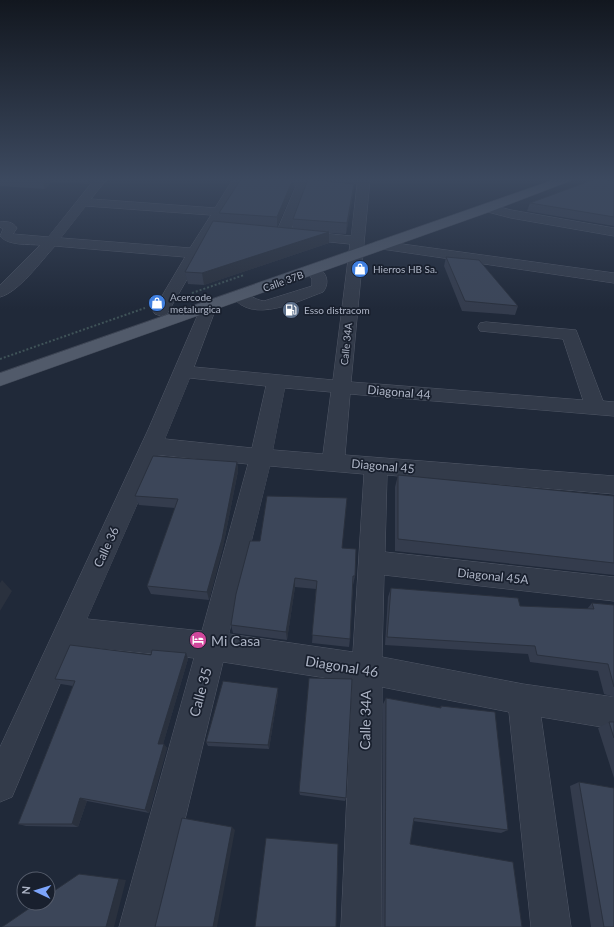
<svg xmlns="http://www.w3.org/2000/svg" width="614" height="927" font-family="Lato,sans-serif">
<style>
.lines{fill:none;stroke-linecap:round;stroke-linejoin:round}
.minor-casing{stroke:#515867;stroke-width:1}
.major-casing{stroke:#3d4453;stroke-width:1}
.path{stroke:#3f5358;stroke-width:2;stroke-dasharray:2 2;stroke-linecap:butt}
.minor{fill:#333b4a;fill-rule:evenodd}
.major{fill:#515a6a;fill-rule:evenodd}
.wall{fill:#343c4d}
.shaded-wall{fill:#2a313e}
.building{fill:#3c4659;stroke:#2a313e}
.labels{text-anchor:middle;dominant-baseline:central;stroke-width:3.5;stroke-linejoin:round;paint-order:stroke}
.far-poi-label{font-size:10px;fill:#aeb5c6;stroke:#19202e;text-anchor:start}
.far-street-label{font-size:10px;fill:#aeb5c6;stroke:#19202e}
.street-label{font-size:12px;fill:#aeb5c6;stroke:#19202e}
.near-poi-label{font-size:14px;fill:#aeb5c6;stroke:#19202e;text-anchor:start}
.near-street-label{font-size:14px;fill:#aeb5c6;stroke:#19202e}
</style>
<rect width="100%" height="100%" fill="#202939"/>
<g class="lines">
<defs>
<path id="minor" d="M95,179H107L91,199L215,208L233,179H245L167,314L161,316L155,314L153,311L185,257L55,246C41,261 19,292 0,297V285L40,245C29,244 8,246 0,236L3,229L0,227V222C7,221 13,222 17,228L13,234L48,237ZM86,206L211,215L190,248L61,238Z
M253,179H296L336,183L340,184L342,186L340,188L336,189L307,187L290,233L288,236H278L276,233L296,186L259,182L255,181Z
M358,179H370L351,382L583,400L563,339L480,331L478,327L480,323L486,322L576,330L603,401L614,402V416L350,394L345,455L614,476V494L387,475L385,552L614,577V601L384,575L382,657L523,684L614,697V729L541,717L571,927H531L509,712L382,687L381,927H341L352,682L223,662L159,927H119L194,658L76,646L12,797L0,802V747L148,430L202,305L208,303L214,305L216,308L194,367L333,380L350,244L300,239L295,238L293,235L295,232L300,231L351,236ZM190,378L266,386L252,448L165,439ZM285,388L331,392L323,454L273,450ZM159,455L248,464L202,631L87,619ZM270,466L364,474L353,652L229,634Z
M488,204L511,210L614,228V236L511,218L484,211L482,208L484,205Z
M380,241L614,273V283L375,248L373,245L375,242Z
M313,266C326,269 331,282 323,292C298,301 252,325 232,296L234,293C246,290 253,300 264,301L312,286V279L306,270L308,267Z"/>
<path id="major" d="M556,179H572L570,181L492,211L0,386V373Z"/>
</defs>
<use href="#minor" class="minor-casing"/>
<use href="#major" class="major-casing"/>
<path class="path" d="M192,293L244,275
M0,359L145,308"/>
<use href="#minor" class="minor"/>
<use href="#major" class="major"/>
</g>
<path class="wall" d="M0,179H94L89,184L52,182L45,189L0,186Z
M241,179H294V187L277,227L293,229V219L315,180L307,179H356V184H354L353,194L346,234L329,233V243L204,285L188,284L185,272L220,222L219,213Z
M614,182V226L527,211L530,203Z
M446,257L518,306L515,315L462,311L444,266Z
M237,462L238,471L223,547L209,600L151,594L147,586L175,508L139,505L135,496Z
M398,475L614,496V575L395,551V487Z
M342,548L355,576L353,585V584L350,639L349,647L312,643L316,589L295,587L287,640L233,633L231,625L236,594Z
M391,588L520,606L587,609L592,603L614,605V697L604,694L598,671L530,662L528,654L385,645L388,597Z
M186,653L188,659L163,744L167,748L149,813L87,801L78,827L26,826L18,824L73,686L61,684L55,679L151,655Z
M278,688V693L269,749L208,746L206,742Z
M386,698L440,708L441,706L508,830L501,833L413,821L410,844L522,927H382L383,704Z
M609,722H614V778L598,728Z
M579,782L614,927H591L570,786Z
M299,792L346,798L345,801L300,795Z"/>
<path class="shaded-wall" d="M44,179H51L52,182L45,189L42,181Z
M87,179H94L89,184Z
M293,179L294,187L277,227V217Z
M354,184L353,194L346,234L347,223Z
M329,232V243L204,285L202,273Z
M237,462L238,471L223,547L209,600L207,592Z
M295,578V587L287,640L286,632Z
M2,580L12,591L0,611V583Z
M186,653L188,659L162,748L158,744Z
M278,688V693L269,749L268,745Z
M164,744L167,748L149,813L145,810Z
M80,798L87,801L78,827L72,824Z
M232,827L235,830L217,927H213Z
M119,879L126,880L114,927H106Z"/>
<path class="building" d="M8,179H44L42,181Z
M241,179H293L277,217L219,213Z
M308,179L354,184L347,223L293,219Z
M595,179H606L614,182V217L530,203Z
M213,221L329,232L202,273L185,272Z
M446,257L479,260L518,306L465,301Z
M153,456L237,462L222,539L207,592L147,586L178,499L135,496Z
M398,475L614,496V563L398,539Z
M267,496L347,498L342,548L356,549L355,576H353L350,639L312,635L317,581L295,578L286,632L231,625L236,594L250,541H260Z
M391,588L518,598L520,606L594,609L592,603L614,605V687L608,664L537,655L535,646L387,637Z
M70,645L151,655L152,650L186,653L158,744H164L145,810L80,798L72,824H18L75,681L55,679Z
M309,678L352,679L346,798L299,792Z
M223,681L278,688L268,745L206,742Z
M386,698L441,708V706L495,712L508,830L414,818L410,844L513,862L522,927H385Z
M609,722H614V738Z
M579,782L614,788V927H604Z
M182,818L232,827L213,927H155Z
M266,838L338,844L336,927H255Z
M79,874L119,879L106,927H2L37,903H48V895Z"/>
<linearGradient id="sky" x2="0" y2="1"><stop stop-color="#12171f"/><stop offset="0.58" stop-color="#3c495f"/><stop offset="1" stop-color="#3c495f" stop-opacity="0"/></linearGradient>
<rect width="614" height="309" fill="url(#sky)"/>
<defs>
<symbol id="shop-disc" viewBox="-11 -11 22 22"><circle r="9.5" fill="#3f7fe0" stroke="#19202e"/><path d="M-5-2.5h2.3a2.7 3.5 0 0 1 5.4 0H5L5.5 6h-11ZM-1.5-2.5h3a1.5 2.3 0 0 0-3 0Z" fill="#fff"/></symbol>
<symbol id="fuel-disc" viewBox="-11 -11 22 22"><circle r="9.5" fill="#5c6f8a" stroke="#19202e"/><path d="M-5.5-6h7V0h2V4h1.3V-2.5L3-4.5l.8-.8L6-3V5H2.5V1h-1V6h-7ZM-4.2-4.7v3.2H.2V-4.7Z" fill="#fff"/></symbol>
<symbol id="hotel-disc" viewBox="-11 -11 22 22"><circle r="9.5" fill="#d1479c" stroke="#19202e"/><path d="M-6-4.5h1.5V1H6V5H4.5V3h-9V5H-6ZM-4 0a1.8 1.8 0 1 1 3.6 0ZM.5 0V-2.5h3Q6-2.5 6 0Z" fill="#fff"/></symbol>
</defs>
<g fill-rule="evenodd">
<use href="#shop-disc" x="350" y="259" width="20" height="20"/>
<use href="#shop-disc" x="147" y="293" width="20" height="20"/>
<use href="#fuel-disc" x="281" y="300" width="20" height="20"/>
<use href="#hotel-disc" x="188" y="630" width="20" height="20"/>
</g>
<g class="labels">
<g class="far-poi-label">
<text x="373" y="269">Hierros HB Sa.</text>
<text x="170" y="297">Acercode<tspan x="170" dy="12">metalurgica</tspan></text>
<text x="304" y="310">Esso distracom</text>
</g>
<g class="far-street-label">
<text transform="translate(283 281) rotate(-20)">Calle 37B</text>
<text transform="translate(346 344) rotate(-84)">Calle 34A</text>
</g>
<g class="street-label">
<text transform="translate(399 392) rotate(5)">Diagonal 44</text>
<text transform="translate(383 466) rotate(5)">Diagonal 45</text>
<text transform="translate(106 547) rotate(-65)">Calle 36</text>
<text transform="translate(493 576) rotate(6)">Diagonal 45A</text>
</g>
<g class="near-poi-label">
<text x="211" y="640">Mi Casa</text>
</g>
<g class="near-street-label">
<text transform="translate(342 666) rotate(9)">Diagonal 46</text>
<text transform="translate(200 692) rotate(-75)">Calle 35</text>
<text transform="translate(365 720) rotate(-89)">Calle 34A</text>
</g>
</g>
<g transform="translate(36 891) rotate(274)"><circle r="19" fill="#19202e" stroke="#555c6b"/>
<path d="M0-3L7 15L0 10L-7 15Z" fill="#7da5fc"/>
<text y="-6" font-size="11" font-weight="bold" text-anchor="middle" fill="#aeb5c6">N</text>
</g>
</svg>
